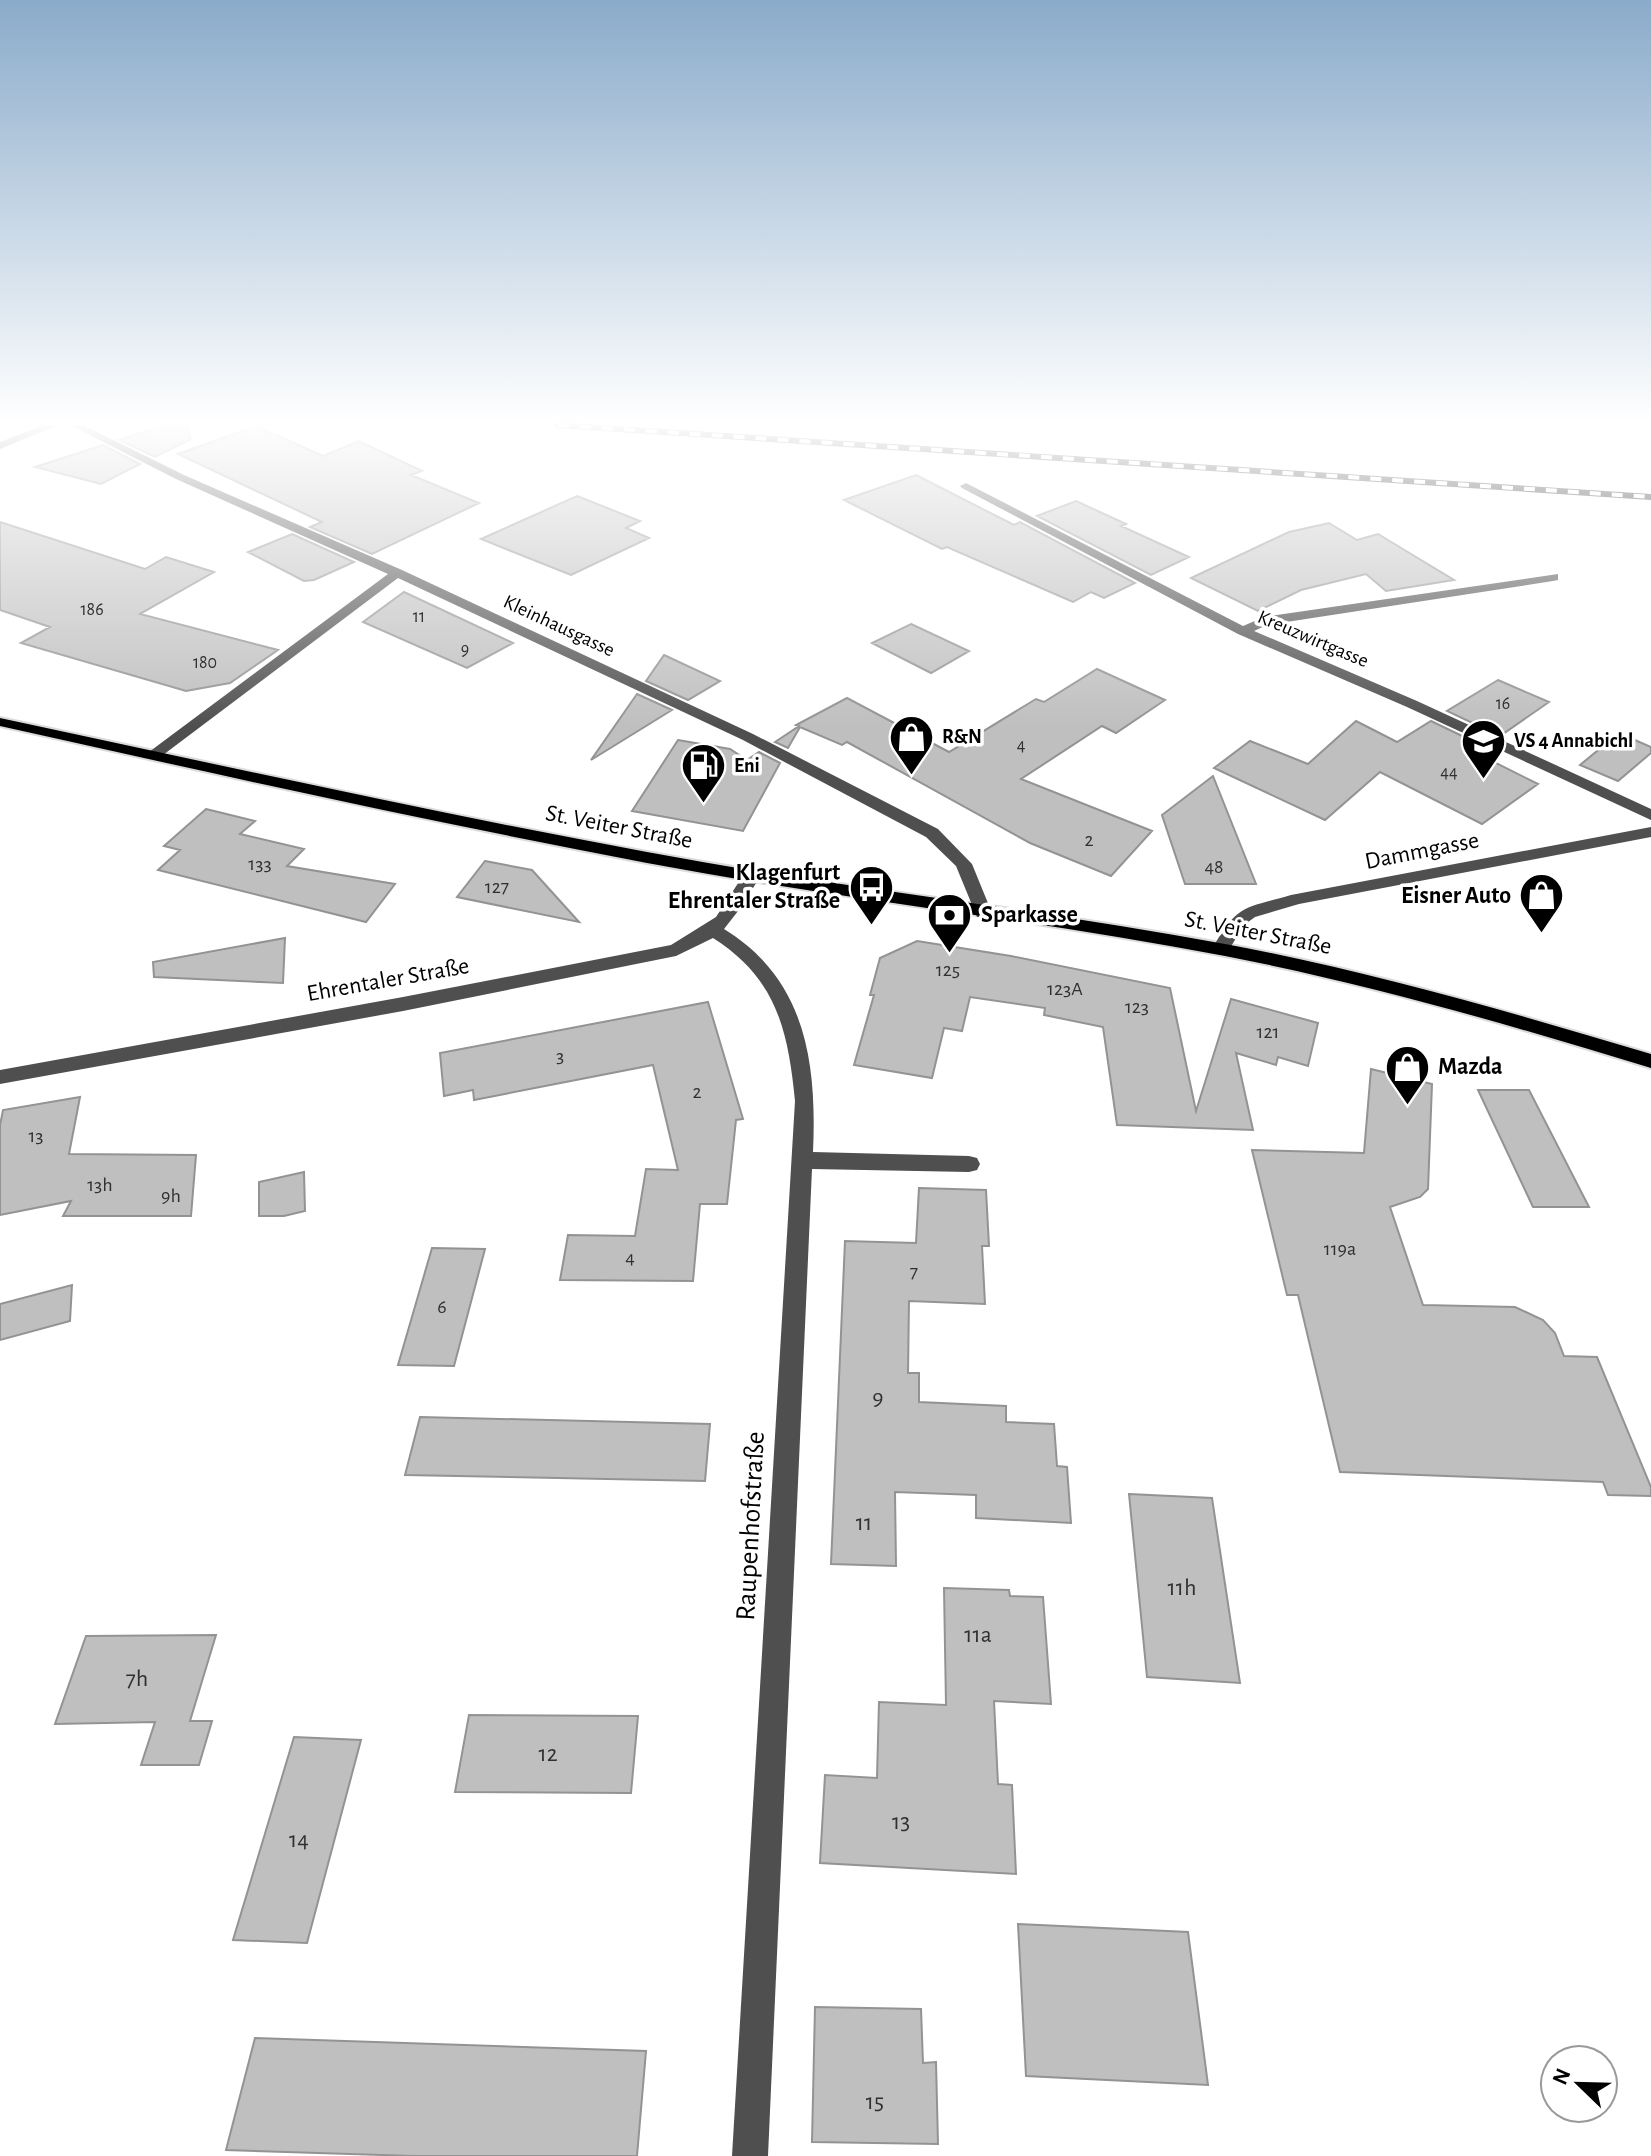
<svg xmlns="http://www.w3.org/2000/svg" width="1651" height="2156" font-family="'Alegreya Sans',sans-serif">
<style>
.building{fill:#bfbfbf;stroke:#939393;stroke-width:2}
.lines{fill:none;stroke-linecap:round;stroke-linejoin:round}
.major-casing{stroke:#dbdbdb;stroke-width:4}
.minor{fill:#4f4f4f;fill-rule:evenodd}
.major{fill:#000;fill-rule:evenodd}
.rail-casing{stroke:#000;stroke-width:6}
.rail{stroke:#fff;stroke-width:4;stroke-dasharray:11;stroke-linecap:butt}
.labels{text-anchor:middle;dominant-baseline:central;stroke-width:7;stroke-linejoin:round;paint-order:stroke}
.far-number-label{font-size:18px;fill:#303030}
.far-street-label{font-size:20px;fill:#000;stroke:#fff}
.far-poi-label{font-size:20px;font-weight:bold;fill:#000;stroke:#fff;text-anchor:start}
.number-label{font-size:20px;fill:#303030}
.street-label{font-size:24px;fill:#000;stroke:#fff}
.poi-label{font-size:24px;font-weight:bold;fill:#000;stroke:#fff;text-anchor:end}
.near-number-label{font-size:24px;fill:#303030}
.near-street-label{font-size:28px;fill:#000;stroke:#fff}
</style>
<rect width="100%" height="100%" fill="#fff"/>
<path class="building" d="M165,425H186L191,439L155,457L119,440Z
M256,426L323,456L359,441L422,471L411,475L479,503L372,554L310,527L322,522L178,454Z
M103,445L140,464L101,484L35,467Z
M916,475L1014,525L1020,522L1135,583L1104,598L1091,592L1073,602L947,547L942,549L844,500Z
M577,496L640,521L626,528L649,538L571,575L481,539Z
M1076,501L1126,524L1121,526L1189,557L1151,575L1037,516Z
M0,522L145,569L166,557L214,572L140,614L278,650L230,683L186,691L21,643L50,627L0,610Z
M1329,523L1357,540L1378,534L1454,580L1386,591L1366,574L1301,590L1258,611L1191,578L1289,532Z
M292,534L354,562L314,580L304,581L248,552Z
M404,592L513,643L467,668L363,622Z
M911,624L969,651L931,673L872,643Z
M664,655L720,681L688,700L646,681Z
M1097,669L1165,700L1116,733L1102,726L1021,779L1152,831L1111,876L1030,843L847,742L842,745L800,727L788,748L775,742L799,726L796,725L847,698L949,752L1036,699L1044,702Z
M1498,680L1549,702L1500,736L1447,711Z
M637,694L672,710L591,760Z
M1356,721L1397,742L1431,721L1485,747L1476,753L1538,784L1482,824L1380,772L1325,820L1214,768L1250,741L1308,764Z
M1619,733L1651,747V753L1618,781L1580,765Z
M678,740L730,749L747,760L759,752L780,763L743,831L632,811Z
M1213,776L1256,884H1185L1162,815Z
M206,809L255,821L240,834L304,849L287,866L395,884L366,922L158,870L180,850L164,846Z
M485,861L532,870L579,922L457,897Z
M285,938L283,983L154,977L153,962Z
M917,941L1011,956L1170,988L1196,1111L1231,999L1318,1023L1308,1066L1278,1057L1276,1065L1236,1053L1253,1130L1117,1125L1103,1027L1044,1015L1045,1008L970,997L962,1031L944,1028L932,1078L854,1065L874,995H870L880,958Z
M708,1002L743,1119L736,1120L727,1204H700L693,1281L560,1280L568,1235L635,1236L646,1169L678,1170L653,1065L474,1100L473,1090L444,1096L440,1053Z
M1371,1069L1432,1084L1428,1189L1420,1197L1390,1207L1423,1305L1515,1307L1543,1320L1555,1333L1564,1356L1597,1357L1651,1487V1496L1608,1495L1603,1482L1340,1472L1298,1295H1287L1252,1150L1364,1153Z
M1478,1090H1529L1589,1207H1533Z
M80,1097L69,1154L196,1155L191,1216H63L71,1201L0,1215V1125L3,1110Z
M304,1172L305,1211L284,1216H259V1182Z
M919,1188L986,1190L989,1246H982L985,1304L909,1301L908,1373H919V1402L1006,1406V1422L1054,1424L1057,1466L1067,1467L1071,1523L976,1518V1495L895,1492L896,1566L831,1564L845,1241L916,1243Z
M432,1248L485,1249L454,1366L398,1365Z
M72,1285L70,1321L0,1340V1304Z
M420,1417L710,1424L705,1481L405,1475Z
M1129,1494L1212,1498L1240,1683L1147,1677Z
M944,1588L1009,1590L1010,1596L1043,1597L1051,1704L994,1701L998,1784L1012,1785L1016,1874L820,1863L825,1775L877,1778L879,1702L946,1705Z
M216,1635L190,1721H212L199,1765H141L155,1722L55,1724L86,1636Z
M469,1715L638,1716L631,1793L455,1792Z
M294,1737L361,1740L307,1943L233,1940Z
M1018,1924L1188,1932L1208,2085L1026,2076Z
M815,2007L921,2009L923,2063L936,2062L938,2144L812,2142Z
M255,2038L646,2051L637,2156H413L226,2150Z"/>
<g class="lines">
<defs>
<path id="major" d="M0,718C215,764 431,812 647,852C839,888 1033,908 1225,944C1370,971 1510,1012 1651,1054V1068C1510,1025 1370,984 1225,956C1033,919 839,899 647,863C431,822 215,774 0,726Z"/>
</defs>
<use href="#major" class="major-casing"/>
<path class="minor" d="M44,425H58L0,449V442Z
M70,425H83L184,475L402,570L753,734L938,829L972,864L992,913L989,917H977L956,866L926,837L743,740L398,578L159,758H149V752L388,574L176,479Z
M966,483L1243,626L1264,617L1558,574V580L1553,581L1267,625L1254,631L1417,701L1651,809V820L1407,707L1238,634L962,488L960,486Z
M1651,827V837L1299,904L1255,917L1244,925L1227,953L1221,955L1212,949C1238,904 1242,909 1291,895Z
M752,870L761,875L742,906L724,929C806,979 817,1063 813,1152L969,1156L977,1158L980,1164L977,1170L969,1172L812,1169L768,2156H732L795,1101C788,1029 776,978 713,938L676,956L403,1011L0,1084V1070L403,997L671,945L716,917L746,871Z"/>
<use href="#major" class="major"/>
<defs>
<path id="rail" d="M558,425L1651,497"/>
</defs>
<use href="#rail" class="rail-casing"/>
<use href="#rail" class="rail"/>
</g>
<linearGradient id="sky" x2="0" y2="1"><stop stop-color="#8aabca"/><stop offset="0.58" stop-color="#fff"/><stop offset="1" stop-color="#fff" stop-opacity="0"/></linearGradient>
<rect width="1651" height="727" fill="url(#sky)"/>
<defs>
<symbol id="shop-pin" viewBox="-11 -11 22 30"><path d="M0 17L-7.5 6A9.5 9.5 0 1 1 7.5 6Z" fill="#000" stroke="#fff"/><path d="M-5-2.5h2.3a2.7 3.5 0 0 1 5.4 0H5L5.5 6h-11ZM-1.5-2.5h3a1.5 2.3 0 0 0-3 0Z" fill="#fff"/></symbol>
<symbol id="school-pin" viewBox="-11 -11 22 30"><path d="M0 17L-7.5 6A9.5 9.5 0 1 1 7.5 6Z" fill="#000" stroke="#fff"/><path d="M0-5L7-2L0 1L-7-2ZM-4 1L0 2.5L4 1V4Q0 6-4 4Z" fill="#fff"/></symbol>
<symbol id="fuel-pin" viewBox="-11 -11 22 30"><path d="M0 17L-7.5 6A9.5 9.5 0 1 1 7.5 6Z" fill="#000" stroke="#fff"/><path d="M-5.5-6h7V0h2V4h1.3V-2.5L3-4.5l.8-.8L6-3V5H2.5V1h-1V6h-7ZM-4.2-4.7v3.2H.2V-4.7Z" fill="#fff"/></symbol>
<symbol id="bus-pin" viewBox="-11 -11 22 30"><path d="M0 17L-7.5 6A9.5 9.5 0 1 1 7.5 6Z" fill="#000" stroke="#fff"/><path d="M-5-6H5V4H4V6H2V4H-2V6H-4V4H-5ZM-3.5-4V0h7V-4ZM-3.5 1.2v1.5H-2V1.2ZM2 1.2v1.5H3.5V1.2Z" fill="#fff"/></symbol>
<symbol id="bank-pin" viewBox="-11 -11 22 30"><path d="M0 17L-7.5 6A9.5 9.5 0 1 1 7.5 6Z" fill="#000" stroke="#fff"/><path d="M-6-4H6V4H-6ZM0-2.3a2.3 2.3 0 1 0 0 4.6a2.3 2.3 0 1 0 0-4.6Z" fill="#fff"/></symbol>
</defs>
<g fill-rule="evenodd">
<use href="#shop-pin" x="886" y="712" width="51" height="69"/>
<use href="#school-pin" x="1458" y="716" width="51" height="69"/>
<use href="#fuel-pin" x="678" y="740" width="51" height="69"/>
<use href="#bus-pin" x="846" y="862" width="51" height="69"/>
<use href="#shop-pin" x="1516" y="870" width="51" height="69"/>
<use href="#bank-pin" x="924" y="890" width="51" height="69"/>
<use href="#shop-pin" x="1382" y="1042" width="51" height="69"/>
</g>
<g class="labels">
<g class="far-number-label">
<text x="92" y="610">186</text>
<text x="419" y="617">11</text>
<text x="465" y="650">9</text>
<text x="205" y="663">180</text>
<text x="1503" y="704">16</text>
<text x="1021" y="746">4</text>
<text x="1449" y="773">44</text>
</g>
<g class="far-street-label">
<text transform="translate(559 626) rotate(25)">Kleinhausgasse</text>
<text transform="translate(1313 639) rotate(23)">Kreuzwirtgasse</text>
</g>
<g class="far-poi-label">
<text x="942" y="737">R&amp;N</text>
<text x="1514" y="741">VS 4 Annabichl</text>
<text x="734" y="766">Eni</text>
</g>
<g class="number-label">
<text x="1089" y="840">2</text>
<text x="260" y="864">133</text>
<text x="1214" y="867">48</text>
<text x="497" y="887">127</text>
<text x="948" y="970">125</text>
<text x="1065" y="989">123A</text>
<text x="1137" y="1007">123</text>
<text x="1268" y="1032">121</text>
<text x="560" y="1056">3</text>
<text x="697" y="1092">2</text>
<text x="36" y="1136">13</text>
<text x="100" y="1185">13h</text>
<text x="171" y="1196">9h</text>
<text x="1340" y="1249">119a</text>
<text x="630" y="1258">4</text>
<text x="914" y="1272">7</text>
<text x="442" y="1307">6</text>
</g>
<g class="street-label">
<text transform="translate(619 827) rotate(11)">St. Veiter Straße</text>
<text transform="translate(1422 851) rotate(-11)">Dammgasse</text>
<text transform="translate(1258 933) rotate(11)">St. Veiter Straße</text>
<text transform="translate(388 980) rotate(-10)">Ehrentaler Straße</text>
</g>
<g class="poi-label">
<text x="840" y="873">Klagenfurt<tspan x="840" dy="28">Ehrentaler Straße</tspan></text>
<text x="1511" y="896">Eisner Auto</text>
<text x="981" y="915" text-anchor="start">Sparkasse</text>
<text x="1438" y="1067" text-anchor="start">Mazda</text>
</g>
<g class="near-number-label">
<text x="878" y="1398">9</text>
<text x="864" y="1523">11</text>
<text x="1182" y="1588">11h</text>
<text x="978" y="1635">11a</text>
<text x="137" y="1679">7h</text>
<text x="548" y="1754">12</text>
<text x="901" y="1822">13</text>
<text x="299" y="1840">14</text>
<text x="875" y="2102">15</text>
</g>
<g class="near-street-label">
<text transform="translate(751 1526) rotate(-87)">Raupenhofstraße</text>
</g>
</g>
<g transform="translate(1579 2084) rotate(293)"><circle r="38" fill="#ffffff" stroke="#999999" stroke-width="2"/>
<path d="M0-6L14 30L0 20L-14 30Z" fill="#000000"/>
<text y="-12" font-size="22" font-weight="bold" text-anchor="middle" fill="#000000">N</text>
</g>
</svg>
